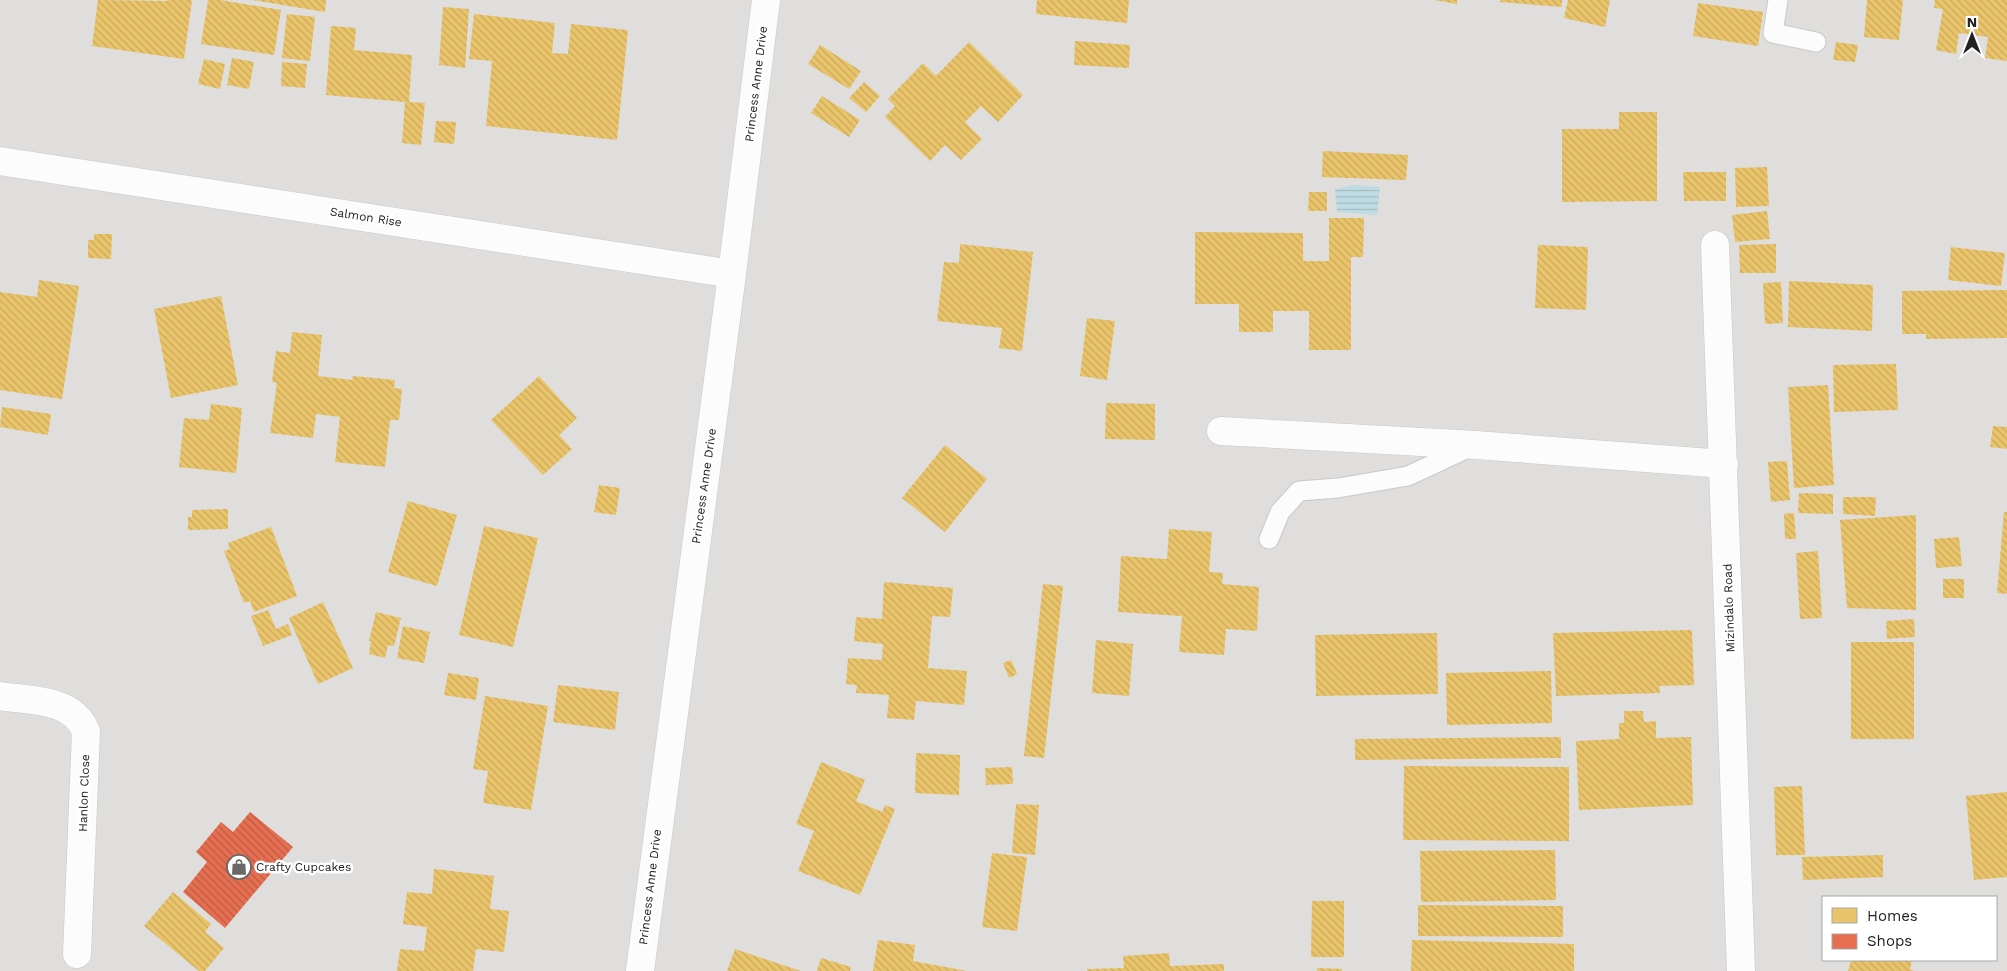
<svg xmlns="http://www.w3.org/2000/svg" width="2007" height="971" font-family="'Work Sans',sans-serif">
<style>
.residential{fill:#dfdedc;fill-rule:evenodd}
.water{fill:url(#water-rules)}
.homes{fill:url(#homes-back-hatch)}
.shops{fill:url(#shops-back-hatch)}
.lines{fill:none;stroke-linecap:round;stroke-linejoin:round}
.lane-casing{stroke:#c9c8c7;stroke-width:21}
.street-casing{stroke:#c9c8c7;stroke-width:29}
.lane{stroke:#fdfcfc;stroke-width:19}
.street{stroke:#fdfcfc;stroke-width:28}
.labels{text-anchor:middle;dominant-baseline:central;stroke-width:5;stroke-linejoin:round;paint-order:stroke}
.street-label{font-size:12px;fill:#222;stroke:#fff}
.poi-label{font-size:12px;fill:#222;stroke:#fff;text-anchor:start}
</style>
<defs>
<pattern id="water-rules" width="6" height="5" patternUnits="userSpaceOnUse" patternTransform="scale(1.25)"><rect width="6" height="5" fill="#bfdbe3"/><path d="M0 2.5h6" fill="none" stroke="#a4bcc2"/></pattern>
<pattern id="homes-back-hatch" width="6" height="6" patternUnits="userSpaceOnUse" patternTransform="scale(1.25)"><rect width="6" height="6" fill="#e9c46a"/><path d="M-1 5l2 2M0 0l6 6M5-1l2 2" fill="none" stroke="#c8a85c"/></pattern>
<pattern id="shops-back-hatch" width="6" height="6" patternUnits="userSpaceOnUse" patternTransform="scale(1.25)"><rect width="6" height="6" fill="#e76f51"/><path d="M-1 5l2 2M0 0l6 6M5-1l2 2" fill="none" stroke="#bb5b43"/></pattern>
</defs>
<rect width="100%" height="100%" fill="#f0eeeb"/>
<path class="residential" d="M0,0H2007V971H0ZM1823,897H1996V960H1823Z"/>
<path class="water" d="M1354,185L1380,187L1377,215L1337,212L1335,189Z"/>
<path class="homes" d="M98,0L167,1V0H192L184,59L92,46Z
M208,0H220L281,10L274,55L201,44Z
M252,0H326L325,12Z
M1037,0H1129L1127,23L1036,14Z
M1434,0H1457V4Z
M1501,0H1562V7L1500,2Z
M1568,0H1610L1605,27L1564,18Z
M1867,0H1903L1899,40L1864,37Z
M1935,0H2007V61L1985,58L1988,37L1959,33L1956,54L1936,50L1943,9L1934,8Z
M1698,3L1763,12L1758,46L1693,36Z
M443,7L469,9L465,68L439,65Z
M287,14L315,17L310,61L282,58Z
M474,14L555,23L552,53L568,54L571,24L628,30L617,140L486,126L492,61L469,59Z
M331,26L356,28L354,50L412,55L409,102L425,103L421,145L402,143L405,102L326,95Z
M1075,41L1130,45L1129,68L1074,65Z
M969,42L1023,95L998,122L981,106L965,122L982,139L961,160L945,145L930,161L885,117L895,106L888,99L923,63L936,76Z
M1836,42L1858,45L1855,62L1833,60Z
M820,45L861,71L849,89L808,64Z
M232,58L254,62L249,89L227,85Z
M204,59L225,64L220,89L198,84Z
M282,62L307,64L305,88L281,86Z
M864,82L880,96L866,112L849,98Z
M822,96L860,120L849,137L811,113Z
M1619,112H1657V201L1562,202V129H1619Z
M436,121L456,122L454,144L434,142Z
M1323,151L1408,155L1406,180L1322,177Z
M1767,167L1769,206L1736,207L1735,168Z
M1683,172H1726V201H1684Z
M1309,192H1327V211H1308Z
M1767,211L1770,239L1735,242L1732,215Z
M1329,218H1364L1363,257H1351V350H1309V311H1273V332H1239V304H1195V232L1303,233V261H1329Z
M94,234H112L111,259L88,258V240H94Z
M960,244L1033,252L1022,351L999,348L1002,328L937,321L944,262L959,263Z
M1776,244V273H1740L1739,245Z
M1538,245L1588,247L1586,310L1535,308Z
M1951,247L2005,253L2001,286L1948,280Z
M39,280L79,286L62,399L0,390V292L37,297Z
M1789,281L1873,285L1872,331L1788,327Z
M1781,282L1783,323L1765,324L1763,283Z
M2007,290V338L1926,339V334H1902V291Z
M221,296L238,385L171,398L154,309Z
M1087,318L1115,321L1107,380L1080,376Z
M292,332L322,335L318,376L352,380L353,376L395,380L394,388L402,389L399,420H390L385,467L335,462L340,417L316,414L313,438L270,433L277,383L272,382L276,351L290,353Z
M1896,364L1898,410L1834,412L1833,365Z
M539,376L577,418L559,435L572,449L543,475L491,420Z
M1828,385L1834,485L1794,488L1788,387Z
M1106,403L1155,404V440L1105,439Z
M211,404L242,408L236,473L179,467L184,418L209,420Z
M2,407L51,414L48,435L0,427Z
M1993,426L2007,427V449L1990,447Z
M945,445L987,479L945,532L902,498Z
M1787,461L1790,500L1771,502L1768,462Z
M599,485L620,488L616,515L594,512Z
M1799,493L1833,494V514L1798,513Z
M1843,497H1876L1875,516L1843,514Z
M408,501L457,515L437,586L388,572Z
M228,509V529L188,530V517H192V510Z
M2004,512H2007V594L1997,593Z
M1794,513L1796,539H1785L1784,514Z
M1916,515V610L1847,608L1840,520Z
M484,526L538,538L513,647L459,635Z
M271,527L297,596L254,612L250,601L244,603L224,551L230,549L228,543Z
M1169,529L1212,532L1209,572L1223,573L1222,584L1259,587L1257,631L1226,629L1224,655L1179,652L1182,616L1118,612L1121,556L1167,559Z
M1959,537L1962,566L1936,568L1934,539Z
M1818,551L1822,618L1800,619L1796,553Z
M1943,579H1964V598H1943Z
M884,582L953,588L950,617L932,616L928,668L967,671L964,705L916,701L914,720L887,718L889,695L856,693L857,685L846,684L848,658L882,660L883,644L854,641L856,617L882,619Z
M1043,584L1063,586L1044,758L1024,756Z
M323,602L353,668L318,684L289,618Z
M268,610L276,629L288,624L292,635L263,646L251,616Z
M376,612L401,618L394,646L388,645L385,658L369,654L371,641H369Z
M1914,619L1915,637L1887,639L1886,621Z
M403,626L430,632L424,663L397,658Z
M1692,630L1694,685L1659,686L1660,693L1556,696L1553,633Z
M1437,633L1438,694L1316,696L1315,635Z
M1096,640L1133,644L1129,696L1092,693Z
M1851,642H1914V739H1851Z
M1011,660L1017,674L1009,678L1003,663Z
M1551,671L1552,723L1447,725L1446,673Z
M448,673L479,678L476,700L444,695Z
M558,685L619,692L615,730L553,722Z
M485,696L548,706L531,810L483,803L488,771L473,769Z
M1624,711H1643L1644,722L1656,721V738L1691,737L1693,805L1579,810L1576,741L1619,739V723H1624Z
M1561,737V758L1355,760V739Z
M916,753L960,755L959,795L915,793Z
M821,762L865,780L856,801L882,812L885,805L895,809L860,895L798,871L814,831L796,824Z
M1404,766L1569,767V841L1403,840Z
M1012,767L1013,784L986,785L985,768Z
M1802,786L1805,855H1776L1774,787Z
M2007,792V877L1974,880L1966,796Z
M1016,804L1039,805L1035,855L1012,853Z
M1555,850L1556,900L1421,902L1420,851Z
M992,853L1027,857L1017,931L982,927Z
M1883,855V877L1803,880L1802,857Z
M434,869L494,876L490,909L509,911L504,952L476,949L473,971H397L400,949L424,951L427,927L403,924L407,892L432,894Z
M173,892L211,924L205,932L224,948L205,971H199L144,926Z
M1312,901H1344V957H1311Z
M1418,905L1563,906V937L1418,936Z
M878,940L915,945L913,961L967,971H873Z
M1412,940L1574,944V971H1411Z
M735,949L801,971H727Z
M1169,953L1170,966L1224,964V971H1087V969L1124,968L1123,956Z
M821,958L851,967L850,971H817Z
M1851,960H1912L1910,969L1914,971H1848Z
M1317,968L1342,969V971H1317Z"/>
<path class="shops" d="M250,812L293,847L225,928L183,892L207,862L196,852L221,822L233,832Z"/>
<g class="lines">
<defs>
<path id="lane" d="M1778,0L1773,33L1816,42
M1269,539L1280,512L1299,491L1338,488L1408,476L1470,447"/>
<path id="street" d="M0,161L732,274
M1715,245L1741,971
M1221,431L1476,445L1724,464
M0,696C30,701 74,698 86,732L77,954
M640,971L732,274L766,0"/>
</defs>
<use href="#lane" class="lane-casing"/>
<use href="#street" class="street-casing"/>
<use href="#lane" class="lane"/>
<use href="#street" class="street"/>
</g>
<defs>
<symbol id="shop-ring" viewBox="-11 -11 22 22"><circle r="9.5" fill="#fff" stroke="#6a6968" stroke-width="1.5"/><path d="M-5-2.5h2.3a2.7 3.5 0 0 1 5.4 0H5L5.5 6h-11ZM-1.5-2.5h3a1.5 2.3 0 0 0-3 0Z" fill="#6a6968"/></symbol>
</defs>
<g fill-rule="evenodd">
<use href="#shop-ring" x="225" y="853" width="28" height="28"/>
</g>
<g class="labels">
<g class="street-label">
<text transform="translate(756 84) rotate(-83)">Princess Anne Drive</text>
<text transform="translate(366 217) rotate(9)">Salmon Rise</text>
<text transform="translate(704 486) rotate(-82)">Princess Anne Drive</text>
<text transform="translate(1729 608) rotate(-92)">Mizindalo Road</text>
<text transform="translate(84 793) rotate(-88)">Hanlon Close</text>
<text transform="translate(650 887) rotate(-83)">Princess Anne Drive</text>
</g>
<g class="poi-label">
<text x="256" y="867">Crafty Cupcakes</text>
</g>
</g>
<rect x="1822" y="896" width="175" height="65" fill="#ffffff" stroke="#a7a7a7"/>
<rect x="1832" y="908" width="25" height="15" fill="#e9c46a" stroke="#a7a7a7"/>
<text x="1867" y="921" font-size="15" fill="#222222">Homes</text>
<rect x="1832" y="934" width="25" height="15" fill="#e76f51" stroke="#a7a7a7"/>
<text x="1867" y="946" font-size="15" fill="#222222">Shops</text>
<g transform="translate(1972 35)" stroke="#ffffff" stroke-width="4" paint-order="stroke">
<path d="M0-4L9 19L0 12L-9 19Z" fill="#222222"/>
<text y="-8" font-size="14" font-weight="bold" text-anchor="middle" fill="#222222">N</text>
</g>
</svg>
